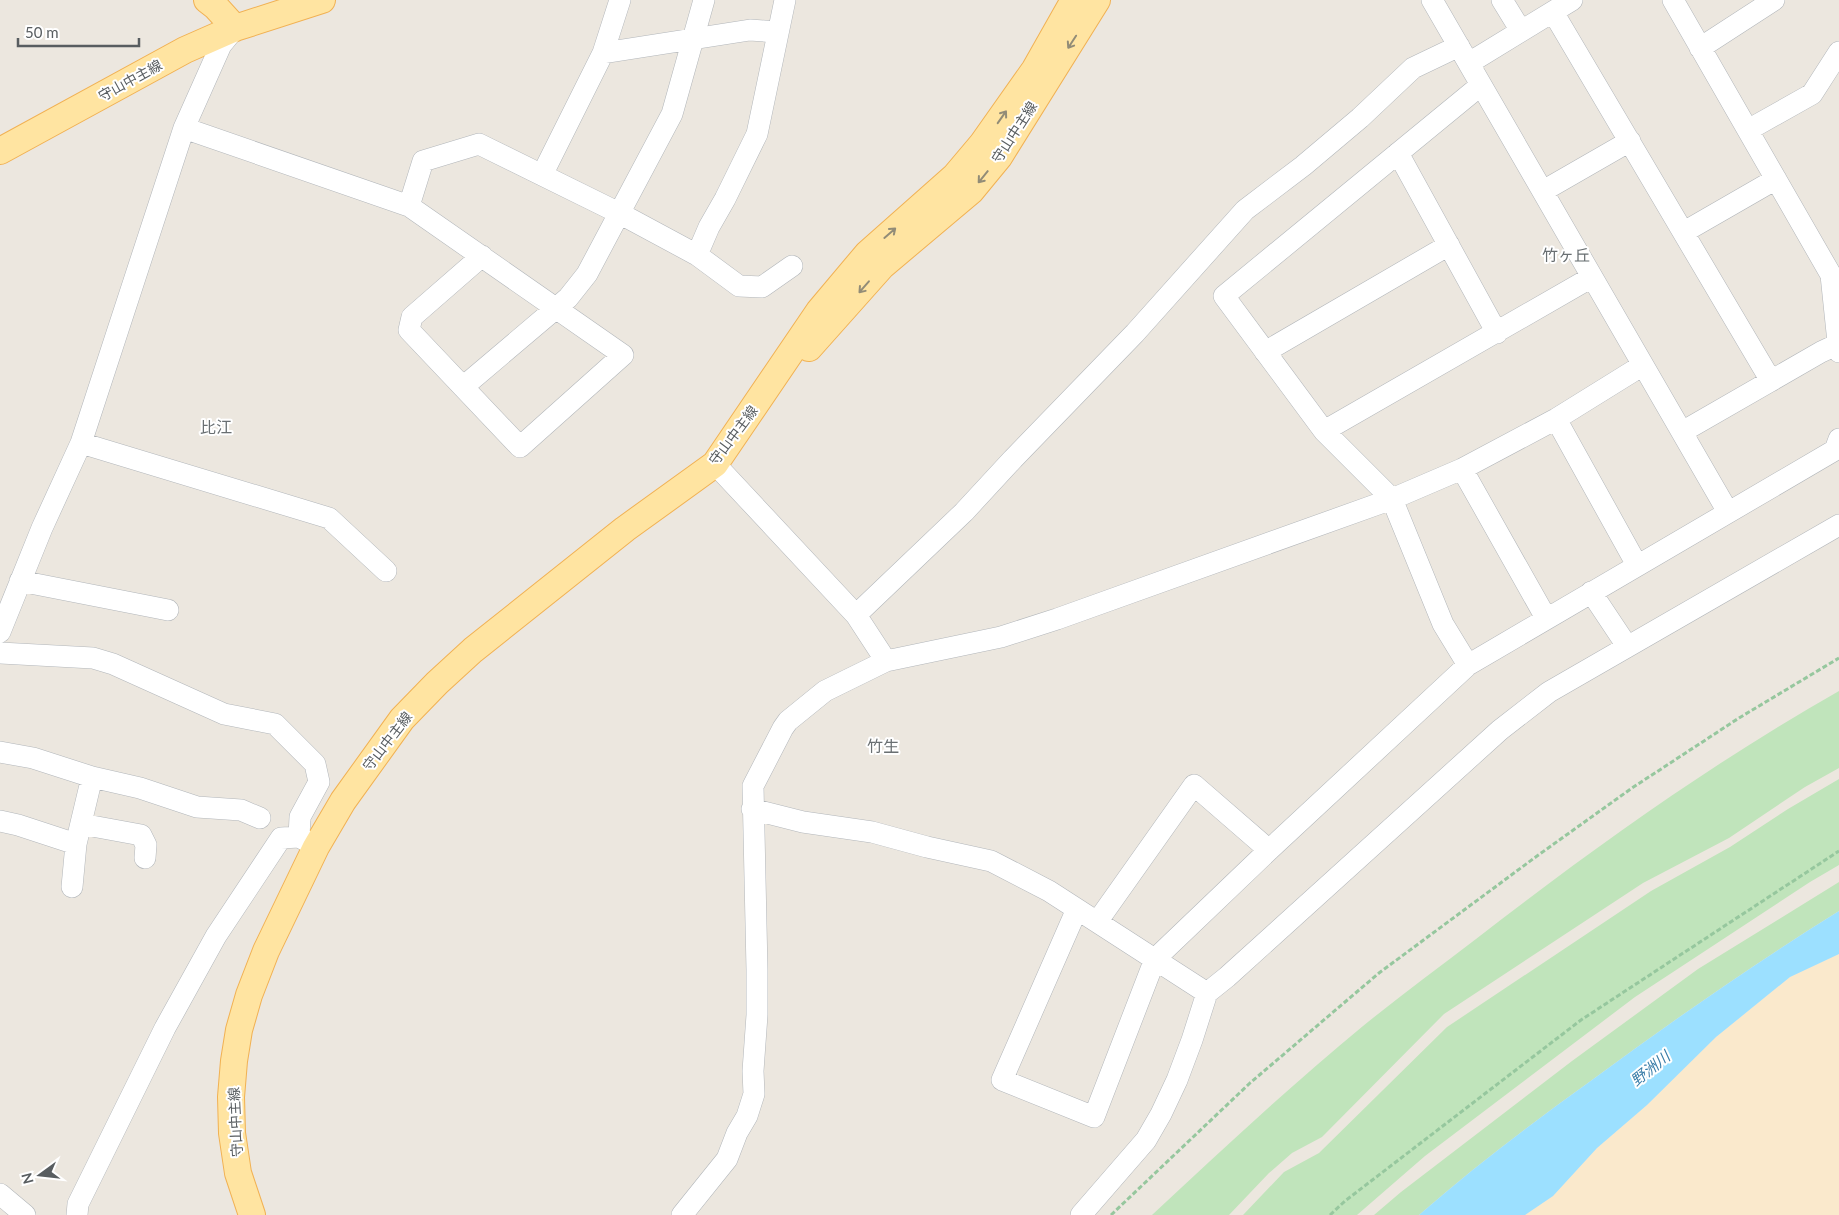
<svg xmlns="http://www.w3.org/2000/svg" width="1839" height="1215" font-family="Lato,'Noto Sans JP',sans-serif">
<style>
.green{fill:#c0e4bb}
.sand{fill:#fae9cc}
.water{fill:#9ce0ff}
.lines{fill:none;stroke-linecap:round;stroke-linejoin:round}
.minor-casing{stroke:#b2b6ba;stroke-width:22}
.major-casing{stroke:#f1b153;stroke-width:28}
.path{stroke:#96c79e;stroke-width:3;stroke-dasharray:5 2.5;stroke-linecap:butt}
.minor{stroke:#fff;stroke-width:21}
.major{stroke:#ffe4a1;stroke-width:26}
.oneway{stroke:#928c77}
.labels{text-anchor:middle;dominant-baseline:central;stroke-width:4;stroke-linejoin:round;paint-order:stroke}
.street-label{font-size:14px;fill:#585d60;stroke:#fff}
.water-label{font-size:15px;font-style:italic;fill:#387ca7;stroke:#fff}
.quarter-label{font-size:16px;fill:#696f72;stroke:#fff}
</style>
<rect width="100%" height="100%" fill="#ece7df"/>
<path class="green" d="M1839,691V768L1805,787L1729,838L1643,883L1444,1014L1322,1137L1292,1153L1269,1173L1229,1215H1152C1221,1151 1290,1086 1363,1026C1400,996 1438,968 1476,939C1592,849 1712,763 1839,691Z
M1839,779V865L1810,882L1635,997L1425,1156L1357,1215H1243L1284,1172L1319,1153L1447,1027L1651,891L1730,847L1788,809Z
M1839,882V911C1754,964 1672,1021 1592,1080C1532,1123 1474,1167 1419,1215H1374L1401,1192L1572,1061L1698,969Z"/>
<path class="sand" d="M1839,954V1215H1525L1553,1196L1597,1148L1647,1105L1716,1037L1790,977Z"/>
<path class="water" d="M1839,911V954L1790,977L1716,1037L1647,1105L1597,1148L1553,1196L1525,1215H1419C1474,1167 1532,1123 1592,1080C1672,1021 1754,964 1839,911Z"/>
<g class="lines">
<defs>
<path id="minor" d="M1432,0L1728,512
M1502,0L1521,31
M1673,0L1831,275L1839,352
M1553,12L1771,381
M1700,48L1774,0
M603,53L750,30L777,32
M1469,63L1572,0
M184,128L409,206L623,355L520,447L409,330L412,317L482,256
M1748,130L1812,94L1839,52
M1398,153L1497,333
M542,175L603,53L620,0
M1543,191L1630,141
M409,206L423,161L479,144L619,213L697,255L739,286L762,287L792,266
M1684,232L1776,179
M697,255L709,227L725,199L757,134L785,0
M1265,352L1449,245
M463,387L568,298L587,274L672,114L704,0
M1556,419L1637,565
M1324,431L1592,277
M1682,432L1821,352L1838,344
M81,443L329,518L386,571
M715,464L856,615L886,661
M1462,469L1546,618
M20,581L168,610
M1591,592L1627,646
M856,615L964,512L1013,459L1135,333L1245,210L1303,166L1360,118L1413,68L1459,46
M0,632L42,528L81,443L184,128L221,45L235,28
M0,653L93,658L113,664L224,714L275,724L315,764L319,782L300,817L299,837L312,844
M1468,665L1443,624L1392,499L1324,431L1224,296L1481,85
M0,752L33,758L92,777L76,844L72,887
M92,777L140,788L197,807L241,810L260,818
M752,809L803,822L872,832L927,847L991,861L1049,891L1207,993
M0,821L18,825L76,844
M81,824L141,835L146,845L145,858
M1077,909L1002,1080L1094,1117L1155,959L1269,850L1468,665L1835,450L1839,439
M1097,922L1194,785L1269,850
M0,1194L25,1215
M77,1215L78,1204L165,1028L216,936L281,838L299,837
M682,1215L727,1159L737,1133L747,1116L754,1094L753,1071L757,1015V970L753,786L783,728L788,721L825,691L886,661L1001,637L1057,619L1392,499L1462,469L1556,419L1643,365
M1081,1215L1146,1140L1161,1114L1177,1080L1192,1040L1207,993L1227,977L1500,730L1549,692L1839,525"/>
<path id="major" d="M207,0L216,7L235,28
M0,151L185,50L235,28L322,0
M809,348L882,266L971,191L999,157L1097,0
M252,1215L238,1173L232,1133L231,1097L234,1061L239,1030L249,995L266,951L316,847L343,801L402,719L437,683L473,650L625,529L715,464L819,311L867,254L955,176L982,144L1035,69L1074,0"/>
</defs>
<use href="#minor" class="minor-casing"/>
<use href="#major" class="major-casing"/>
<path class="path" d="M1111,1215L1250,1083L1379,973L1537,856L1632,788L1739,718L1839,658
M1330,1215L1345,1201L1581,1020L1839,851"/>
<use href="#minor" class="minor"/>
<use href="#major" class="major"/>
</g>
<defs><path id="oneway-shaft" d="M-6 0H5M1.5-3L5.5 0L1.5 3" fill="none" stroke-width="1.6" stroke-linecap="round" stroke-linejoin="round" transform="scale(1.25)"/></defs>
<g class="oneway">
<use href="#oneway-shaft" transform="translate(1072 42) rotate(123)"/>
<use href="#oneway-shaft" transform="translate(1002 117) rotate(-55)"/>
<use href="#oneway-shaft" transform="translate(983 177) rotate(129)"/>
<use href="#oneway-shaft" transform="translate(890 233) rotate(-41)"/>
<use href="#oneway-shaft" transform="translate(864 287) rotate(131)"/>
</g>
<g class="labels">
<g class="street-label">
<text transform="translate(130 80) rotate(-29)">守山中主線</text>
<text transform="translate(1014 132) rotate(-57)">守山中主線</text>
<text transform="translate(733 435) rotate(-53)">守山中主線</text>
<text transform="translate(387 741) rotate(-52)">守山中主線</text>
<text transform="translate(235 1122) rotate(-93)">守山中主線</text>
</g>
<g class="water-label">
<text transform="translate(1650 1068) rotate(-39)">野洲川</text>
</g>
<g class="quarter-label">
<text x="1566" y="254">竹ヶ丘</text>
<text x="216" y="426">比江</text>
<text x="883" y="745">竹生</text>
</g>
</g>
<g transform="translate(40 1175) rotate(255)" stroke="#ffffff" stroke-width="4" paint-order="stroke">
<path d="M0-4L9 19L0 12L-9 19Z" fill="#585d60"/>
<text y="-8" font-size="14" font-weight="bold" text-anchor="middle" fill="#585d60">N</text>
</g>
<path d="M18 38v8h121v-8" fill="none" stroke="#585d60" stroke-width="2.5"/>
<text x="25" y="38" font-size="15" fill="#585d60" stroke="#ffffff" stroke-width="4" paint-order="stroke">50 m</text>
</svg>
